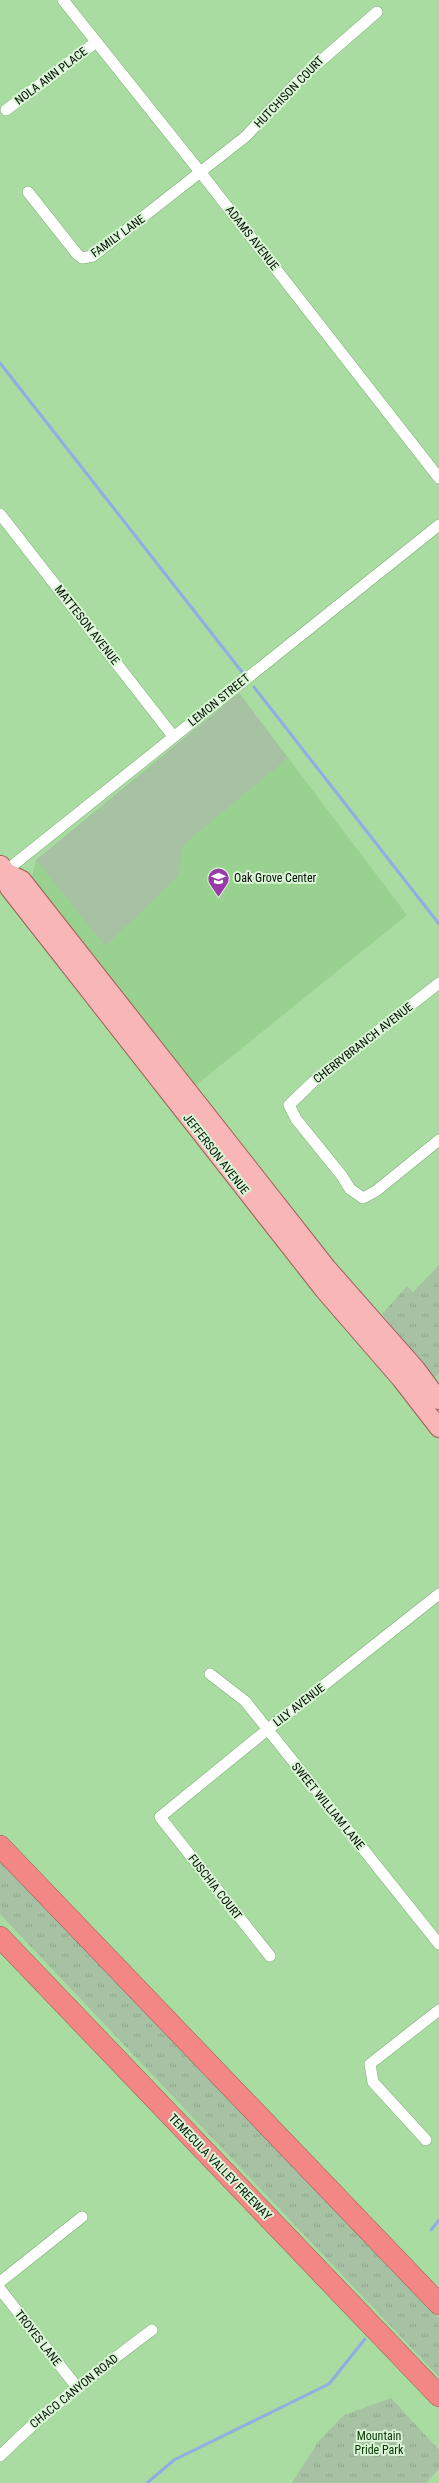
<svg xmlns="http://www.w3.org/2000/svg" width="439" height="2483" font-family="'Roboto Condensed',sans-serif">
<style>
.built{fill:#99d190}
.grass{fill:url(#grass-tufts)}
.pitch{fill:#a7c2a3}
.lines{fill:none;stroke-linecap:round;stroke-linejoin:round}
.stream{stroke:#8faee4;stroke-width:3}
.minor-casing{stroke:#7bad74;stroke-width:12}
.primary-casing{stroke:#9e5d57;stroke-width:20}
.motorway-casing{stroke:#9e5d57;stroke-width:22}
.minor{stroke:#fff;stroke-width:11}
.primary{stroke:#f8b7b6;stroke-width:18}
.motorway{stroke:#f38786;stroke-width:21}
.labels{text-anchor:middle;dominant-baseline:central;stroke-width:4;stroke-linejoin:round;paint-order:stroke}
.street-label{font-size:12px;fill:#011000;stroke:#dbf5d7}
.poi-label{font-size:12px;fill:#011000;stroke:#dbf5d7;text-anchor:start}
.park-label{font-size:12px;fill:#063501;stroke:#dbf5d7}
</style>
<defs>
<pattern id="grass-tufts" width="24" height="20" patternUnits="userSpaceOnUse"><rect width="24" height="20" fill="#a7c2a3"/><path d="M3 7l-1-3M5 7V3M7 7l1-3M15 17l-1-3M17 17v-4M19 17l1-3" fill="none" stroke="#8ea68b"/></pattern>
</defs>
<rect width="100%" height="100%" fill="#a8dca0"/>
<path class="built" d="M239,693L407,915L195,1086L31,881L36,860Z"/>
<path class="grass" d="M439,1265V1373L434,1378L382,1314L407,1286L413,1292Z
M0,1859L240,2112L439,2318V2377L0,1914Z
M391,2398L439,2450V2469L426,2483H292L318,2442L344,2415Z"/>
<path class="pitch" d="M239,693L288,758L183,845L178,877L105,946L36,860Z"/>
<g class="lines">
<path class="stream" d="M0,363L242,672
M254,687L439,924
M431,2230L439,2220
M147,2483L174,2460L329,2384L365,2339"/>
<defs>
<path id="minor" d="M63,0L201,173L439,478
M6,110L96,42
M28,192L77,254L82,258L93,256L245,137L301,78L377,12
M0,514L173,736
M2,874L439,525
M439,983L314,1081L289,1105L296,1119L342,1176L350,1189L363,1198L376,1191L439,1140
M210,1674L245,1701L439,1944
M270,1956L160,1817L267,1730L439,1594
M426,2140L373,2082L370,2064L439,2010
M0,2282L82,2217
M0,2289L76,2386
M0,2456C47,2409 99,2370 152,2330"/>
<path id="primary" d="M1,865L6,872L22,880L327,1268L416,1369L439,1400
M6,872L9,888L324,1290L401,1379L439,1428"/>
<path id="motorway" d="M0,1846L439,2304
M0,1937L439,2396"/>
</defs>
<use href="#minor" class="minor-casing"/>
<use href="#primary" class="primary-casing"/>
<use href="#motorway" class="motorway-casing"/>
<use href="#minor" class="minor"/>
<use href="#primary" class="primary"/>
<use href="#motorway" class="motorway"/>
</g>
<defs>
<symbol id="school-pin" viewBox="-11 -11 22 30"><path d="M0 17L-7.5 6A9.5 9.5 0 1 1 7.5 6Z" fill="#973ca7" stroke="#dbf5d7"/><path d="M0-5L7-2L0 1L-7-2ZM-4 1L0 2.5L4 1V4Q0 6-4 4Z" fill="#fff"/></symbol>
</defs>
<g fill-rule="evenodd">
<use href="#school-pin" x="206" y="866" width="25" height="34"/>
</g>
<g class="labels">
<g class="street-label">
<text transform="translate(51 76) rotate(-37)">NOLA ANN PLACE</text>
<text transform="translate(289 92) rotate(-46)">HUTCHISON COURT</text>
<text transform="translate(118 236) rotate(-36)">FAMILY LANE</text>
<text transform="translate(252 238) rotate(52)">ADAMS AVENUE</text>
<text transform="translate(87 625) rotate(52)">MATTESON AVENUE</text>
<text transform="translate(219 700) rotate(-39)">LEMON STREET</text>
<text transform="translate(363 1043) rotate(-38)">CHERRYBRANCH AVENUE</text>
<text transform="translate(216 1154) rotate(52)">JEFFERSON AVENUE</text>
<text transform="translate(299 1705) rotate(-38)">LILY AVENUE</text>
<text transform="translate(328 1806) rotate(51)">SWEET WILLIAM LANE</text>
<text transform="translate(215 1887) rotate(52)">FUSCHIA COURT</text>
<text transform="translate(220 2167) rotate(46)">TEMECULA VALLEY FREEWAY</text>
<text transform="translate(38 2338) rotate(52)">TROYES LANE</text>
<text transform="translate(74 2391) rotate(-39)">CHACO CANYON ROAD</text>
</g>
<g class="poi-label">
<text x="234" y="878">Oak Grove Center</text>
</g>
<g class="park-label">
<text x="379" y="2436">Mountain<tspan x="379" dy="14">Pride Park</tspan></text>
</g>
</g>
</svg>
